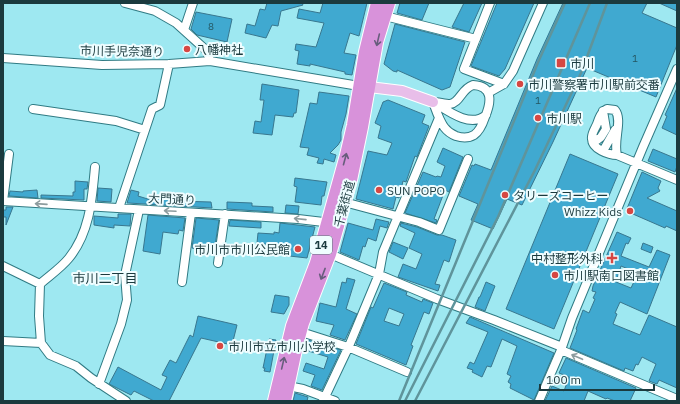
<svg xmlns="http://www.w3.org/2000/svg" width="680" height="404" font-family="'IBM Plex Sans','Noto Sans JP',sans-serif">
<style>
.building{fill:#40a9d0;stroke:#38778f;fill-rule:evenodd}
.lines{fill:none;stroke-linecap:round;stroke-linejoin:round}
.minor-casing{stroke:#307b84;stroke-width:10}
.major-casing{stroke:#fff;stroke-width:12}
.highway-casing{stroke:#fff;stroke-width:14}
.minor{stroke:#fff;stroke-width:8}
.major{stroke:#e8bee9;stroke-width:10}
.highway{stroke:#d892da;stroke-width:12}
.rail{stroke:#5f949b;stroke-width:2.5}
.oneway{stroke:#675d7c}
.oneway2{stroke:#8d9c9e}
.poi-dot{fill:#d64743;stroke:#effdff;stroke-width:1.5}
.labels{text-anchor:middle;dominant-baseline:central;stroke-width:4;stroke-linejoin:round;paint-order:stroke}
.number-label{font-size:10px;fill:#245662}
.shield{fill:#effdff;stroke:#5b7478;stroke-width:1}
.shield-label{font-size:11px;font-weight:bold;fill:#1b3a3e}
.poi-label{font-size:12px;fill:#1b3a3e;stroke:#effdff;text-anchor:start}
.street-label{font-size:12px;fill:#1b3a3e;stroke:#effdff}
.neighbourhood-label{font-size:13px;fill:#1b3a3e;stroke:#effdff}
</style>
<rect width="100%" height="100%" fill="#9ee8f1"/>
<path class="building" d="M267,3H302L303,5L281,11L278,26L272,25L266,38L245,33L247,24L255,26L260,9L265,10Z
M323,3H367L359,36L350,33L344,53L356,55L352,75L345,74V72L310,64V66L297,64L299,51L295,50L296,44L316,47L324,23L297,18L299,9L320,13Z
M400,3H429L422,20L397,13Z
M464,3H482L469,32L452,27Z
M497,3H534L505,69L499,76L471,66Z
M563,3H647L642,13L677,28V45L656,97L587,68L553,142L522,205L507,199L493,229L471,220L478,204L459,196L472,165L474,166L475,164L491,170L537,59Z
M659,3H677V11Z
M196,12L232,19L227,42L197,35L191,29Z
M395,24L465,42L450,87L442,90L397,70V72L393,71L384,64Z
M262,84L299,90L296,113H294L293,117L275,115L272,135L253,133L255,121L261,122L264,100H260Z
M677,88V135L662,128L667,116L665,115Z
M319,92L349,96L346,114L341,132V140L338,145L330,153L336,155L334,162L324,159L323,164L317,163L319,158L307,155L309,148L300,147L310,103L317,104Z
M388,100L425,115L422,123L429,126L417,157L415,156L406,182L403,181L399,198L396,197L393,209L356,199L368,151L387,155L392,143L378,138L381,126L375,123L383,102Z
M443,148L463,157L449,192L445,190L434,219L437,220L436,223L405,213L423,172L436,177L437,176L441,177L445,166L437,162Z
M653,149L677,159V166L675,172L648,161Z
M570,154L618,174L554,329L506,309Z
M642,172L661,181L658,188L660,191L647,198L677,211V231L666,226L665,228L626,211Z
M295,178L327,182L324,196H322L321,205L295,202L297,187L294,186Z
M75,181L88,182L87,189H84V200L41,198V195L73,196V192H75Z
M98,188L112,189L111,202L97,201Z
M37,190L38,198L9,196L10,191L23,192V191Z
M131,190L139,192L138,196L151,200L153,194L159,196L177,197V201L211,202L212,208L128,203H127Z
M227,202L252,203V206L273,207V212L227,209Z
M286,205L299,206L298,214L285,213Z
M6,207H13L6,225V217H3V210H6Z
M118,214H131L130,226L114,225V228L94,225V216L118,218Z
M148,215L185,218L183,231L179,230L178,234L163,232L160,254L143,251Z
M196,218L219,220L214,252L192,248Z
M376,219L389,222L387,228L380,226L376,241L368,238L365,247L363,246L359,260L340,252L348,223L373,230Z
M230,220L261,222V228L229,226Z
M280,223L315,227L307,258L272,254L273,245L257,243L258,233L274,234V232L279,233Z
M401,223L417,227L437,235H442L456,240L449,262L444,260L435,284L440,285L438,291L398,277L403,264L416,269L422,254L409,248L415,233L400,226Z
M617,232L631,238L628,244L626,243L621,256L649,267L657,250L670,255L647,314L620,302L615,313L617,314L613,324L640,335L649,315L677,327V388L659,380L657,384L649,381L656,364L642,357L638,365L636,364L633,371L625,368L624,371L570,348L577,330L576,329L583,310L589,313L595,299L593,298L596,292L592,291L593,286ZM621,266L638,273L631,288L616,282Z
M393,242L408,248L403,259L389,252Z
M643,243L653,247L651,253L641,249Z
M347,278L355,280L346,309L357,314L345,340L330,335L334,325L316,321L320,303L336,307L342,282L346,283Z
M486,282L495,286L485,311L475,307L479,297H480Z
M384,283L407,292L406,295L422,302L423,299L433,303L429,314L424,312L411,345L413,346L406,365L356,344L371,307L373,308ZM389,308L404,314L399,326L384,321Z
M275,295L289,297V305L284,314L271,312Z
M198,316L237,325L232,345L201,338L169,401H154L134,391L131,395L109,384L118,367L161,390L167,377L162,375L170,360L176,363L190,335L193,337Z
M470,317L554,353L534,400L510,388L511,384L508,382L511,376L507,374L517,346L502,339L491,367L487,366L482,377L472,372L473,370L467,368L470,362L474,364L488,332L466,323Z
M269,339L276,340L270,372L264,371L265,368H263Z
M308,340L341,350L322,390L311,386L315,375L303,371L306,363L324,369L328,357L305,350Z
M566,358L636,388L630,401H615L607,398L606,399L588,391L584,401H545L552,386L564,391L569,377L559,373Z
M295,393L308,397L307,401H293Z"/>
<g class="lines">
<defs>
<path id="minor" d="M125,3L155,11L176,23L207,51L210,61
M490,3L464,69L504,84
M385,16L476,39
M184,30L193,3
M3,58L102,65L169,64L210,61L359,86
M473,85C494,86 491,103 485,117C483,123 480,131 474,135C469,138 462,138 456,136C451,134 447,131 444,127C439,120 436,110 433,102C438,102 445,104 450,104C460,103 461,89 473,85Z
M488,93L504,84L513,71L543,3
M435,103C449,112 471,128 486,115
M33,109L116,121L145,130
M593,143L601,137L606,129L603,111
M603,151L615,130
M617,155C613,140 623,120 615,110L607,109C601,112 599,118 597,124C595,129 591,134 592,139C592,149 609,155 617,155L677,180
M3,201L298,219L332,223
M3,201L9,154
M344,202L419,222L439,230L468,159
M119,208L152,109L160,105L169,64
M330,254L437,299L494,320L562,347
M218,263L225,214
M3,266L40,284
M182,282L191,213
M301,332L348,347L407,372
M3,341L41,343L50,355L76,366L91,378L126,401
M41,343L39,316L40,284C49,276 61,268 69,258C90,232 92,199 95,167
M561,350L677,399
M99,384L121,324L127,300L125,275L139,210
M288,386L303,389L335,401
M323,401L349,346L379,274L383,252L439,118
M539,401L561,350L572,318L643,147L677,69"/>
<path id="major" d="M361,86L402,91L433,102"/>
<path id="highway" d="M274,401L292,326L316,263L346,155L353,125L365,52L377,3
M285,401L297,345L303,323L330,254L351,180L362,127L377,42L389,3"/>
</defs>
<use href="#minor" class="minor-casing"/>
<use href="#major" class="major-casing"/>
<use href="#highway" class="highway-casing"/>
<use href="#minor" class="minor"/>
<use href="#major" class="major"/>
<use href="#highway" class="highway"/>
<path class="rail" d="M399,401L539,60L565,3
M405,401L498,217L590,3
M415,401L535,170L581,73L607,3"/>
</g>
<defs><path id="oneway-shaft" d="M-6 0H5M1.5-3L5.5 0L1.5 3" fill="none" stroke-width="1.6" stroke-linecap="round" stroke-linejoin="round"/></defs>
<g class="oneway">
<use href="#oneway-shaft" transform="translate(378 40) rotate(103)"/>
<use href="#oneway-shaft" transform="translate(345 159) rotate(-75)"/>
<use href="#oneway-shaft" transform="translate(323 274) rotate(111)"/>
<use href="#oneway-shaft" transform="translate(283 363) rotate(-77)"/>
</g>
<g class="oneway2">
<use href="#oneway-shaft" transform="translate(41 204) rotate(-176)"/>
<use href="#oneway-shaft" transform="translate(170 211) rotate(-177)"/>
<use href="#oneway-shaft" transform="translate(300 219) rotate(-174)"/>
<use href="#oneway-shaft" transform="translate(577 357) rotate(-157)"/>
</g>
<g class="poi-dot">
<circle cx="187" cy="49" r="4"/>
<rect x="556" y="58" width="10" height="10" rx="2"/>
<circle cx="520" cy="84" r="4"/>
<circle cx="538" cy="118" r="4"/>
<circle cx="379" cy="190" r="4"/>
<circle cx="505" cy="195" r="4"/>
<circle cx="630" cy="211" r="4"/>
<circle cx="298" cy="249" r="4"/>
<path d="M610 252h4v4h4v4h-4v4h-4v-4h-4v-4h4z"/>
<circle cx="555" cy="275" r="4"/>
<circle cx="220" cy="346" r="4"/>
</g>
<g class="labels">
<g class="number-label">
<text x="211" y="26">8</text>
<text x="635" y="58">1</text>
<text x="538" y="100">1</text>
</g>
<rect class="shield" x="310" y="236" width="22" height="18" rx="3"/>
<g class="shield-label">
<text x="321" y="245">14</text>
</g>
<g class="poi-label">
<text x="195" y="49">八幡神社</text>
<text x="570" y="63">市川</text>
<text x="528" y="84">市川警察署市川駅前交番</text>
<text x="546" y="118">市川駅</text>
<text x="387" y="190">SUN POPO</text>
<text x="513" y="195">タリーズコーヒー</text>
<text x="622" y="211" text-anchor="end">Whizz Kids</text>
<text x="290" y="249" text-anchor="end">市川市市川公民館</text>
<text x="603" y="258" text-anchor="end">中村整形外科</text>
<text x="563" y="275">市川駅南口図書館</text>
<text x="228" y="346">市川市立市川小学校</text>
</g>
<g class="street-label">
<text transform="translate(122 51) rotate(1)">市川手児奈通り</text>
<text transform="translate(172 199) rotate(3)">大門通り</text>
<text transform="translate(344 204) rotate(-75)">千葉街道</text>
</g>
<g class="neighbourhood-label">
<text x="105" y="278">市川二丁目</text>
</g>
</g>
<rect width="680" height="404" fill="none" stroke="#1b3a3e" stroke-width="8"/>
<path d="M540 384v6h114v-6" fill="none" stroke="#1b3a3e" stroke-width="2"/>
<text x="546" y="384" font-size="12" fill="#1b3a3e" stroke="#effdff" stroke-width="3" paint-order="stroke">100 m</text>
</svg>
